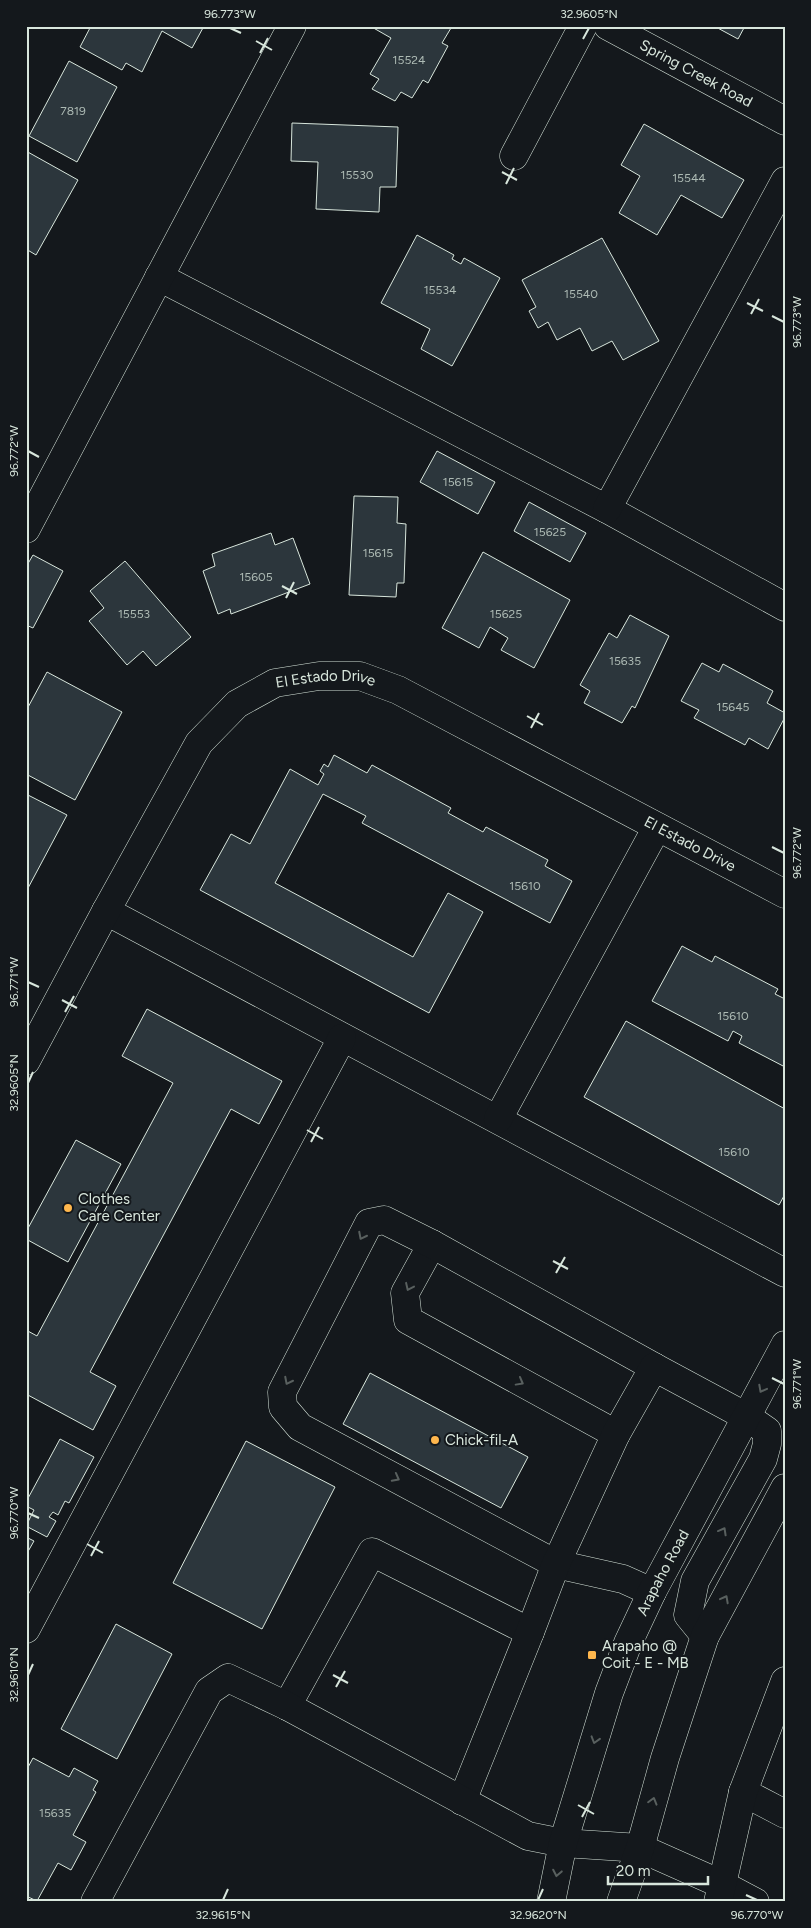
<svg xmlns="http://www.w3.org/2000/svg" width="811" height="1928" font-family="Figtree,sans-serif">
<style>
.building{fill:#2c363c;stroke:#d8e6dc}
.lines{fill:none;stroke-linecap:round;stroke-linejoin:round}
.minor-casing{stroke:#d8e6dc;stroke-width:29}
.major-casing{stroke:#d8e6dc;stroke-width:29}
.minor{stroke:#14181c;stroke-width:28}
.major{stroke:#14181c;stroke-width:28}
.oneway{stroke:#59605f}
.ticks{fill:none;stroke:#d8e6dc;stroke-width:2}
.poi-dot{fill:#ffb74d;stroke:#14181c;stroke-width:2}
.labels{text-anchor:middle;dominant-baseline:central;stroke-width:4;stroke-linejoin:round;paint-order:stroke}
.number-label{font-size:12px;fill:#adbab4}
.street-label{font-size:15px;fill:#d8e6dc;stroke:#14181c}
.poi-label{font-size:15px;fill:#d8e6dc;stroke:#14181c;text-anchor:start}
.neatline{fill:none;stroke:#d8e6dc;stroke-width:2}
.ticks-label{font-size:12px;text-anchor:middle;fill:#d8e6dc}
</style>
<rect width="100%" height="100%" fill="#14181c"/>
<path class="building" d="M91,26H204L192,48L162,31L142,72L126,63L122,70L80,47Z
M370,26H448L451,28L442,43L448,46L428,83L423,80L412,98L401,92L395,101L372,89L379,79L370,74L391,38Z
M714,26H745L738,39Z
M69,61L117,87L77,162L29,136Z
M292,123L398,127L396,187H380L379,212L316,209L318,162L291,161Z
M644,124L744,180L722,218L681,195L657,235L619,213L640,176L621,165Z
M26,151L78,180L36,255L26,249Z
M417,235L454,255L452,259L461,264L464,258L500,278L452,366L421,349L430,329L381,303Z
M602,238L659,341L623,360L612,341L592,351L580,328L557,340L548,322L538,328L529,311L536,307L522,280Z
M437,451L495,482L478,514L420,482Z
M354,496L398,497L397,523L406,524L404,583H397L396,597L349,595Z
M529,502L586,533L570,562L514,531Z
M271,533L275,545L293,538L310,584L231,614L230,609L218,614L203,571L215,566L212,554Z
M483,552L570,600L534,668L501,650L508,638L490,627L479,648L442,628Z
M33,555L63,571L33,628L26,625V567Z
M125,561L191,637L156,666L143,651L127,665L89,621L104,608L90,591Z
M630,615L669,636L635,708L632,706L622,723L584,703L590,691L580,685L609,633L617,638Z
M702,663L719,672L723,664L773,691L767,703L785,713V717L768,749L749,738L745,745L694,718L699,710L681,701Z
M47,672L122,712L75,800L26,774V711Z
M334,755L367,773L372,765L451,808L448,813L483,832L486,827L548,860L545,866L572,881L550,923L362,823L366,816L323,794L275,883L413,957L448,893L483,912L429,1013L200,890L231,834L250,844L290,769L318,785L324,774L320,771L324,764L328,767Z
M26,794L67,815L27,890H26Z
M682,946L712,962L715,956L778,989L775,994L785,999V1067L739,1043L742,1036L733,1031L728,1041L652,1001Z
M147,1009L282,1081L259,1124L231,1109L90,1372L116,1386L93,1430L26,1394V1330L37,1336L173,1083L122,1056Z
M626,1021L785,1109V1194L779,1205L584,1097Z
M76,1140L121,1164L68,1262L26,1239V1232Z
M370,1373L528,1457L501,1508L343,1424Z
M60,1439L94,1457L69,1503L65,1501L58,1515L53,1512L49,1517L56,1521L47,1537L26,1526L34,1510L26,1506V1502Z
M246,1441L335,1487L262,1629L173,1583Z
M26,1537L34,1541L26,1555Z
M116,1624L172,1654L117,1759L61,1729Z
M33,1758L69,1777L74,1768L98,1781L93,1790L96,1792L73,1835L86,1842L71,1870L58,1863L37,1901L26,1896V1771Z"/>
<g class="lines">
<defs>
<g id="minor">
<path id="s1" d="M608,26L785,121"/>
<path d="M514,156L583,26"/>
<path d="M159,277L607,509L785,607"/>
<path d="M607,509L785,181"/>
<path d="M26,529L292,26"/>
<path d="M106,911C332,1033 559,1152 785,1273"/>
<path id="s2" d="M26,1061L106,911L199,743L237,704L275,683L319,676H360L398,690L785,894"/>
<path d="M498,1119L657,827"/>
<path d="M432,1244L405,1293L408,1320L616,1434"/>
<path d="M652,1592L623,1579L556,1564L300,1427L283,1407L282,1392L369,1223L384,1220L432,1244L654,1367"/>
<path d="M26,1629L342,1038"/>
<path d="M287,1706L372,1552L530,1632"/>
<path d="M743,1792L785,1814"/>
<path d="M462,1801L530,1632L556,1564L616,1434L654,1367L747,1417"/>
<path d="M640,1848L721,1884L755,1902"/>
<path d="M95,1902L209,1691L228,1678L287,1706L528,1836L563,1843"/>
<path d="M718,1902L743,1792L785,1681"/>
</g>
<g id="major">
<path d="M705,1636L688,1615L695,1581L763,1459L767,1444V1431L747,1417"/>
<path d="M563,1843L640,1848"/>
<path id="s3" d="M551,1902L563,1843L609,1693L628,1643L652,1592L785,1345"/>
<path d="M621,1902L640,1848L665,1758L705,1636L785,1488"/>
</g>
</defs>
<use href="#minor" class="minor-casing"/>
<use href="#major" class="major-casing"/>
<use href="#minor" class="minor"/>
<use href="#major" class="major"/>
</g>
<defs><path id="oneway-chevron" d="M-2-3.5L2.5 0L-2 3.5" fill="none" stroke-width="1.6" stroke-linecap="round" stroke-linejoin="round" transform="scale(1.25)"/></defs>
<g class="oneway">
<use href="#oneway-chevron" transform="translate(362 1236) rotate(117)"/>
<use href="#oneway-chevron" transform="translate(409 1287) rotate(115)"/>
<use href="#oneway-chevron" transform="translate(288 1381) rotate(117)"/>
<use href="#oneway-chevron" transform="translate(520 1382) rotate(29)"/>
<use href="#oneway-chevron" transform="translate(762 1389) rotate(118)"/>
<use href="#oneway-chevron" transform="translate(396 1478) rotate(28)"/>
<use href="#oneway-chevron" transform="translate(723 1531) rotate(-61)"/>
<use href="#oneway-chevron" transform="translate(725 1599) rotate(-62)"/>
<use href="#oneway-chevron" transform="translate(595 1740) rotate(107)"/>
<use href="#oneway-chevron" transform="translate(653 1801) rotate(-74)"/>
<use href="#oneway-chevron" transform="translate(557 1873) rotate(101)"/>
</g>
<path class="ticks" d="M230,28L241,33M583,39L589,28M256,41L272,50M260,53L268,38M502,172L517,180M506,184L514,168M747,303L763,311M751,314L759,299M772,316L784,322M28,451L39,457M282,586L297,594M286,598L294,582M527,716L543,725M531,728L539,713M772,847L784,853M28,982L39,987M62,1000L77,1008M65,1012L74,996M28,1083L33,1072M307,1130L323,1139M311,1142L319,1127M553,1261L568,1269M556,1273L565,1257M772,1378L784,1384M28,1513L39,1518M87,1544L103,1553M91,1556L99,1541M28,1675L33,1664M333,1675L348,1683M336,1687L345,1671M578,1805L594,1814M582,1817L590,1802M746,1895L757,1900M223,1900L228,1889M538,1900L543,1889"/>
<g class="poi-dot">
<circle cx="68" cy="1208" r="5"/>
<circle cx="435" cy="1440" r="5"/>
<rect x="587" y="1650" width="10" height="10" rx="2.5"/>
</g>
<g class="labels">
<g class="number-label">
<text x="409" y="60">15524</text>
<text x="73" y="111">7819</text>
<text x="357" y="175">15530</text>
<text x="689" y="178">15544</text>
<text x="440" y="290">15534</text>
<text x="581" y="294">15540</text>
<text x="458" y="482">15615</text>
<text x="550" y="532">15625</text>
<text x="378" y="553">15615</text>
<text x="256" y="577">15605</text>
<text x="134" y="614">15553</text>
<text x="506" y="614">15625</text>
<text x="625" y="661">15635</text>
<text x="733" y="707">15645</text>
<text x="525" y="886">15610</text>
<text x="733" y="1016">15610</text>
<text x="734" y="1152">15610</text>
<text x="55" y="1813">15635</text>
</g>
<g class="street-label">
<text stroke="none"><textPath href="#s1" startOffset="100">Spring Creek Road</textPath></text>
<text stroke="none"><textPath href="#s2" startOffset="511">El Estado Drive</textPath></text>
<text stroke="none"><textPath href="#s2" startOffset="916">El Estado Drive</textPath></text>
<text stroke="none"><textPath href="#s3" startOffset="349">Arapaho Road</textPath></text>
</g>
<g class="poi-label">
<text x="78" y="1199">Clothes<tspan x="78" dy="17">Care Center</tspan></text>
<text x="445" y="1440">Chick-fil-A</text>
<text x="602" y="1646">Arapaho @<tspan x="602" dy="17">Coit - E - MB</tspan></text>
</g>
</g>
<rect width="811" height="1928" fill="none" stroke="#14181c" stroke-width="55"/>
<path d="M608 1876v8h100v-8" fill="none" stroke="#d8e6dc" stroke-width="2.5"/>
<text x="616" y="1876" font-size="15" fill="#d8e6dc" stroke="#14181c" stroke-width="4" paint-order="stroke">20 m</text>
<rect x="28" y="28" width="756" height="1872" class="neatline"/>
<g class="ticks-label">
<text x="230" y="18">96.773°W</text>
<text x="589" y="18">32.9605°N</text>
<text transform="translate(797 322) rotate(-90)" y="4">96.773°W</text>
<text transform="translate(14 451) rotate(-90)" y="4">96.772°W</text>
<text transform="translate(797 853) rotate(-90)" y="4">96.772°W</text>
<text transform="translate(14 982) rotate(-90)" y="4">96.771°W</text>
<text transform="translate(14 1083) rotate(-90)" y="4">32.9605°N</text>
<text transform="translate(797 1384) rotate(-90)" y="4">96.771°W</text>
<text transform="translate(14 1513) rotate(-90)" y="4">96.770°W</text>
<text transform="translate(14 1675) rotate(-90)" y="4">32.9610°N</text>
<text x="223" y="1919">32.9615°N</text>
<text x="538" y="1919">32.9620°N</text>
<text x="757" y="1919">96.770°W</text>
</g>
</svg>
